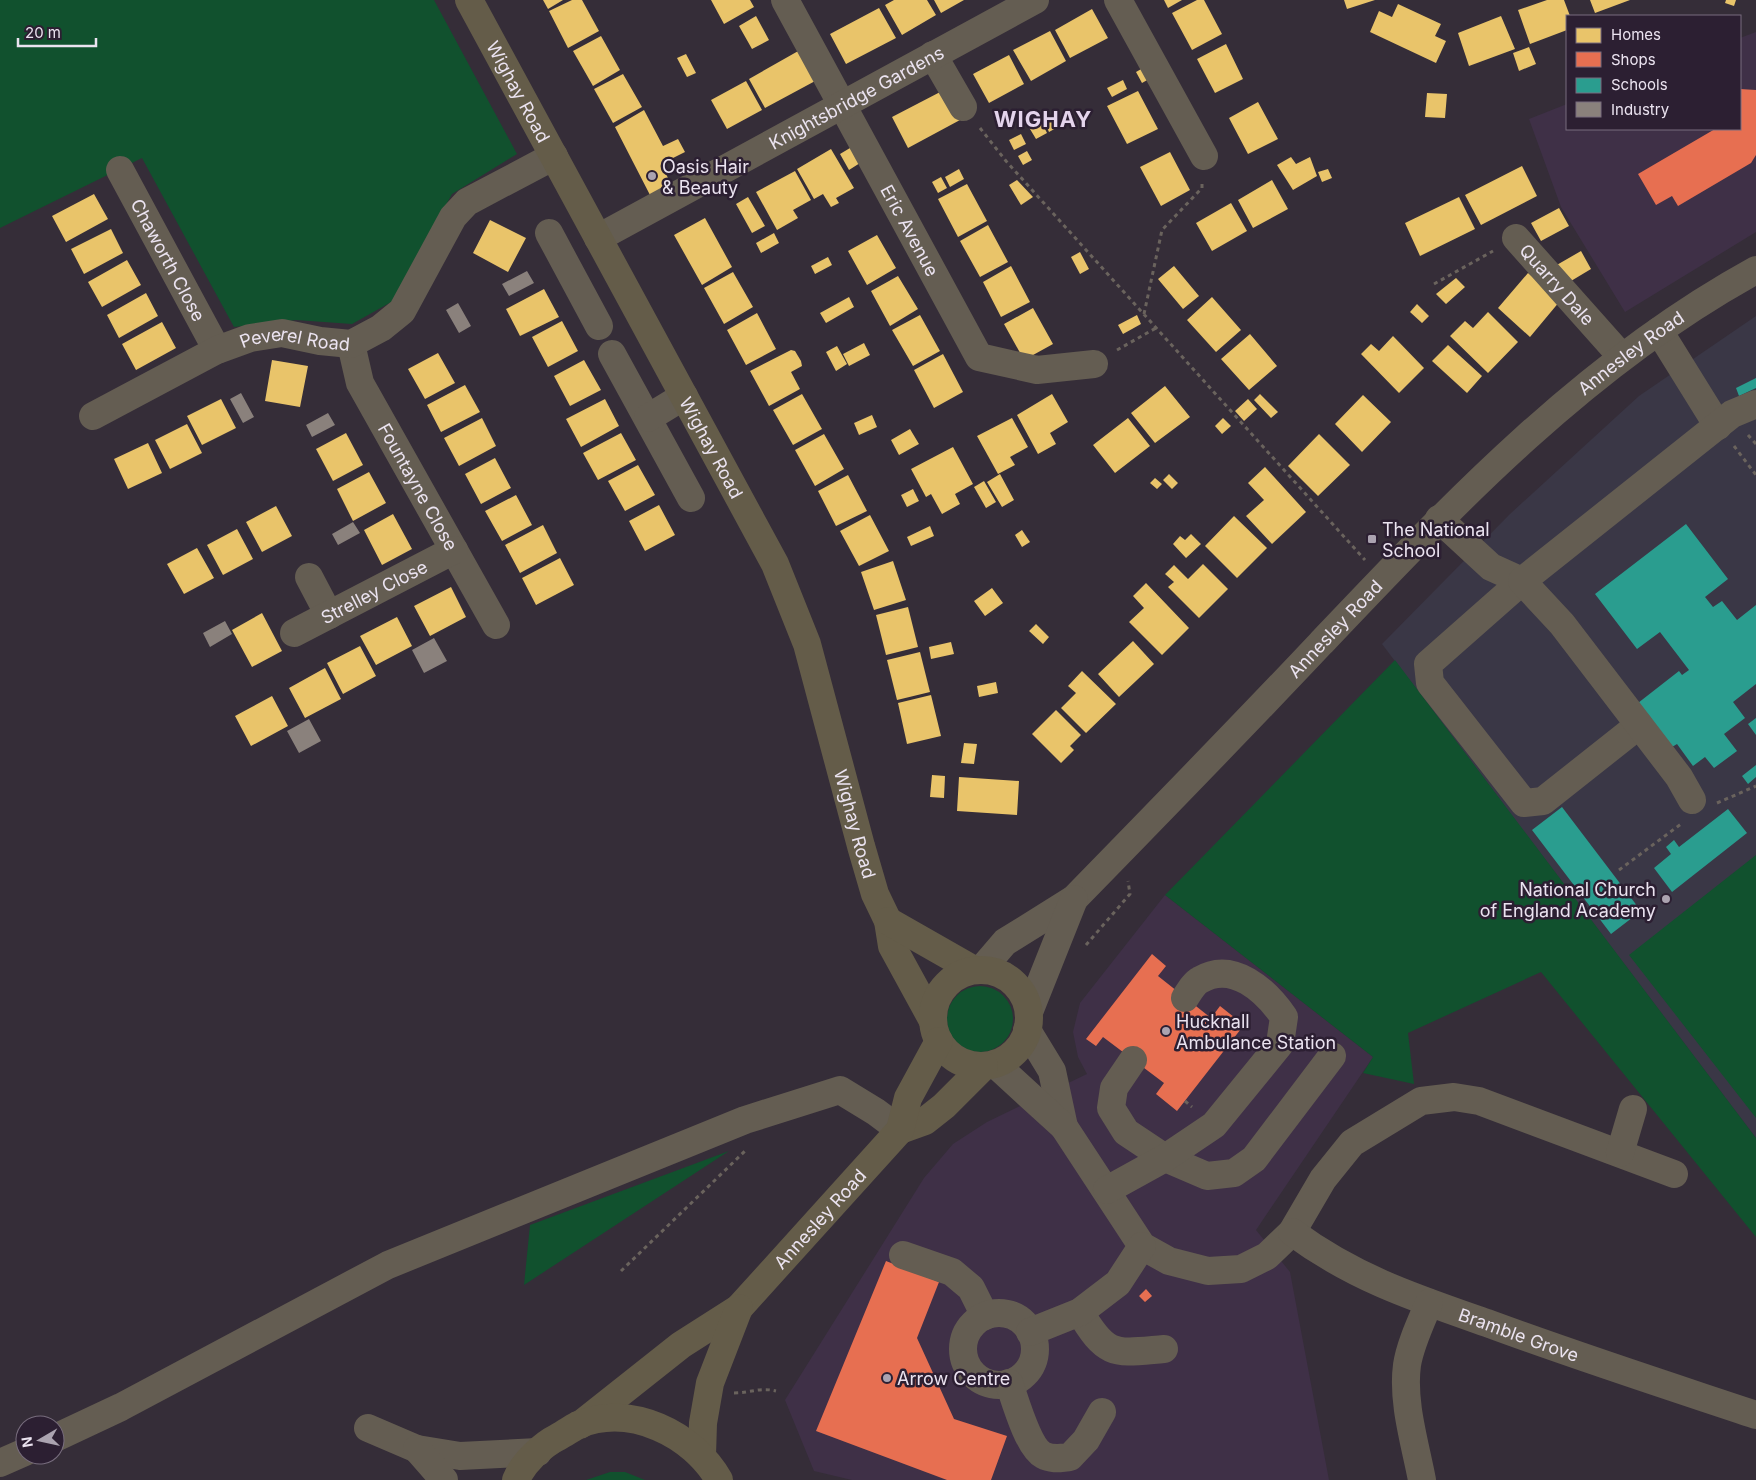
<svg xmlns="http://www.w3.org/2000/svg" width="1756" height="1480" font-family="Inter,sans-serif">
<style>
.built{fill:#3f3047}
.education{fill:#3a3746}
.green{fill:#11512e}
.homes{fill:#e9c46a}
.shops{fill:#e76f51}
.schools{fill:#2a9d8f}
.industry{fill:#8a817c}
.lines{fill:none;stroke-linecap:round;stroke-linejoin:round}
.path{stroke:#6a635d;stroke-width:3;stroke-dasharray:4 4;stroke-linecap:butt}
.minor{stroke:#645d52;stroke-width:28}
.major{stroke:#645c49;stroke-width:28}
.poi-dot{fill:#aba3b0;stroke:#2c1f32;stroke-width:2}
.labels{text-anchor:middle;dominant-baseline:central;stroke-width:5;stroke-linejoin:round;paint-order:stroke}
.street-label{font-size:18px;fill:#ebe3f0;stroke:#2c1f32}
.poi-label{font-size:18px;fill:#ebe3f0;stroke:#2c1f32;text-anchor:start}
.district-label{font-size:22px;font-weight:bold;letter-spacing:1px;fill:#e4d4ec;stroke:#2c1f32}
</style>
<rect width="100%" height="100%" fill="#352d38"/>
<path class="built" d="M1756,32V232L1625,312L1561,207L1529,119L1567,104V129H1740V38Z
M1165,895L1373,1057L1256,1230L1290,1272L1329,1480H852L814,1471L785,1400L924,1178L953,1144L987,1122L1087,1074L1078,1057L1073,1032L1080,1003Z"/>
<path class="education" d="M1756,316V1138L1382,644L1510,514L1639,396Z"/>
<path class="green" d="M0,0H434L517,154L452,194L393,301L352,324L296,320L234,327L142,158L0,228Z
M1395,660L1756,1138V1237L1541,972L1408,1033L1414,1084L1363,1073L1373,1057L1165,895Z
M1756,855V1118L1629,955Z
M947 1019a33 33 0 1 1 66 0a33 33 0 1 1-66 0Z
M729,1151L524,1285L530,1225Z
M610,1472H625L645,1480H586Z"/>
<path class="homes" d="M543,0H563L548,9Z
M572,0H582L599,31L568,48L549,11Z
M711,0H750L754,7L724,24Z
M894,0H927L936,15L902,35L885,5Z
M934,0H964L941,13Z
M1164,0H1182L1168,8Z
M1197,0H1204L1222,34L1192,50L1172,13Z
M1344,0H1375L1347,9Z
M1547,0H1564L1570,16H1567V30L1530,44L1518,10Z
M1590,0H1630L1595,13Z
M1726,0H1736L1734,6L1725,3Z
M1398,4L1441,24L1435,36L1446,41L1436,63L1370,32L1379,11L1392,17Z
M879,8L896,38L846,64L830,34Z
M1092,9L1108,38L1070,58L1055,30Z
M756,16L769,40L752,49L739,26Z
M1501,16L1515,49L1469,66L1458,33Z
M1050,31L1066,61L1031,81L1013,50Z
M601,36L620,70L593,86L573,51Z
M1226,44L1243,79L1215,93L1197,59Z
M1529,47L1536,64L1519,71L1513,53Z
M800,50L817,80L765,108L749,79Z
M686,54L696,73L687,77L677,58Z
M1009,55L1024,84L989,103L973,74Z
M1143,68L1149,79L1142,83L1136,72Z
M623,74L642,107L613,123L594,89Z
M1123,80L1127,89L1112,97L1107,88Z
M746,81L762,110L727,129L711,100Z
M944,90L960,120L908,148L892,117Z
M1138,91L1158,129L1127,144L1107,106Z
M1427,93L1447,94L1445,118L1425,117Z
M1258,102L1278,139L1248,154L1229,118Z
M644,110L663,146L678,139L685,152L661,164L671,184L650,195L615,127Z
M1039,117L1047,133L1036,139L1027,124Z
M1054,118L1058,127L1049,132L1045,123Z
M1021,134L1026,144L1014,150L1009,140Z
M850,148L860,163L849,170L840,154Z
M831,149L854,188L836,198L839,203L831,207L823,194L814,199L797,169Z
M1027,151L1032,160L1023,165L1018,156Z
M1170,152L1190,190L1161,206L1140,167Z
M1291,157L1296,164L1310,157L1317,176L1293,190L1277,165Z
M1522,166L1537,196L1481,225L1465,195Z
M959,169L964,179L950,187L945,177Z
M1328,169L1332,178L1322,182L1318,172Z
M795,171L811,200L793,210L798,218L777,230L756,192Z
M941,177L947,188L938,193L932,182Z
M1017,180L1033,197L1021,205L1009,185Z
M1272,180L1288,209L1253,228L1238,200Z
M967,184L987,221L958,237L938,199Z
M94,194L108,219L66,242L52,216Z
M748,197L765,226L752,233L736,204Z
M1459,197L1475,229L1420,256L1405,223Z
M1231,203L1247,231L1212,251L1196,223Z
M1559,208L1569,226L1541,241L1531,223Z
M705,218L732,267L702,285L674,235Z
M490,220L526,238L508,272L473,253Z
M988,225L1008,262L980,277L960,241Z
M111,229L123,253L84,274L71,249Z
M774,233L779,243L761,253L756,243Z
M877,235L896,268L867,285L848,251Z
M1581,251L1591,269L1566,284L1555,266Z
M1080,252L1089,269L1080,274L1071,257Z
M828,257L832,265L815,274L811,266Z
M127,260L141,285L102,307L88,282Z
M1011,266L1030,302L1001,317L983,282Z
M1174,266L1199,296L1183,309L1158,279Z
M733,272L753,307L724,324L704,288Z
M1528,273L1560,301L1530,337L1498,308Z
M898,276L918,309L890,326L871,291Z
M1456,278L1465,287L1446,304L1436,294Z
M544,289L559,317L520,336L506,309Z
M146,293L158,316L119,338L107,315Z
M849,297L854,307L826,323L820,313Z
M1212,297L1241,330L1216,352L1187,320Z
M1417,304L1429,316L1422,323L1410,312Z
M1033,308L1053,344L1024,360L1004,324Z
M1488,312L1518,342L1488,373L1450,336L1465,321L1473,328Z
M757,313L776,349L746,365L727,330Z
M920,315L940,351L913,366L892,330Z
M1137,315L1141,324L1123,334L1118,325Z
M562,321L578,351L548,367L532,337Z
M162,322L176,348L136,370L122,344Z
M1250,334L1277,366L1249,390L1221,359Z
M1393,336L1424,368L1399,393L1361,354L1371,344L1379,351Z
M864,343L870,355L849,366L843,354Z
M1448,345L1482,376L1467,393L1432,361Z
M837,346L847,364L836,371L826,352Z
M791,350L795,351L801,361L802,366L791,372L800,389L769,406L750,371Z
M438,353L455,383L425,399L408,369Z
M943,354L963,392L934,408L914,370Z
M272,360L308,366L300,407L265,401Z
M584,360L601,390L570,406L554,376Z
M465,385L480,412L441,432L427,405Z
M1165,386L1190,417L1155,443L1131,413Z
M802,394L822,429L793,445L773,410Z
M1052,394L1068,422L1050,433L1056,444L1038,454L1017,415Z
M1260,394L1278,412L1271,418L1254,400Z
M1363,395L1391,422L1362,452L1335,424Z
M221,399L236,428L202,445L187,416Z
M605,399L619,426L581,447L566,419Z
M1248,399L1257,409L1244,421L1235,411Z
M872,415L877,427L859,435L854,423Z
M482,418L496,446L459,466L444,438Z
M1012,418L1028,447L1010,457L1015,465L998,474L977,436Z
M1128,418L1150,446L1115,473L1093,445Z
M1223,418L1231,426L1222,434L1215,426Z
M187,424L202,453L170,469L155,440Z
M910,429L919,444L899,455L891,440Z
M346,433L363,465L333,481L316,449Z
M621,433L636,460L598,480L583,453Z
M824,434L844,469L815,486L795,450Z
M1319,434L1350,465L1318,496L1288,466Z
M148,443L162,473L128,489L114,459Z
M953,447L973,484L955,494L960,504L942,514L931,494L926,497L911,469Z
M495,458L511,488L481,504L465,474Z
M638,465L655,495L625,511L608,481Z
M1265,467L1306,512L1272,544L1246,516L1264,500L1248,483Z
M369,472L386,503L353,521L337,489Z
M1000,474L1014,500L1002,507L987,482Z
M1169,474L1178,483L1172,489L1163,480Z
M848,475L867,511L836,526L818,491Z
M1155,478L1162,484L1157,489L1150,483Z
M984,481L996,502L986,508L974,487Z
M913,489L919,501L907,507L901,495Z
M516,495L532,525L502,541L485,511Z
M659,505L675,535L645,551L629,521Z
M276,506L292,536L262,552L246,522Z
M393,514L412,549L382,565L364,530Z
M870,515L889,551L859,566L840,531Z
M1234,516L1267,548L1237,578L1205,546Z
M543,525L557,553L520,573L505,545Z
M930,526L934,536L911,546L907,537Z
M237,529L253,559L223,575L207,545Z
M1022,530L1030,542L1022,547L1015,535Z
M1191,534L1201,544L1186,558L1173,544L1180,536L1185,540Z
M197,548L214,578L184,594L167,564Z
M560,558L574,585L536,605L522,578Z
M893,561L906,600L874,610L861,572Z
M1203,564L1228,589L1199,618L1168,587L1174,582L1165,574L1174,565L1188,579Z
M1146,583L1189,628L1162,655L1129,622L1144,608L1133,596Z
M451,587L466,617L430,636L414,606Z
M992,588L1003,603L985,616L974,601Z
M908,607L918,647L886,655L876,615Z
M262,613L282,651L252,667L232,630Z
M397,617L412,646L376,665L360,636Z
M1036,624L1049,637L1043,644L1029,631Z
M1133,641L1154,664L1119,697L1098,674Z
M951,642L954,654L931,659L929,647Z
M360,646L376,676L343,694L327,663Z
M920,652L930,692L897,700L887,660Z
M325,668L341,699L305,718L289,688Z
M1082,671L1116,704L1086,733L1061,708L1076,693L1068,686Z
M996,682L998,693L979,697L977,686Z
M931,695L941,736L907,744L898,703Z
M272,696L288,726L251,746L235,716Z
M1056,710L1081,735L1070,746L1074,750L1061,763L1032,734Z
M964,743L977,744L974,764L961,763Z
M932,775L945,776L944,798L930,797Z
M959,777L1019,781L1017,815L957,811Z"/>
<path class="shops" d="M1740,89L1756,90V155L1751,163L1678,206L1672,196L1656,205L1638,174L1715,129H1740Z
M1152,954L1166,966L1158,976L1211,1018L1220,1006L1244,1025L1177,1111L1156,1094L1164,1083L1103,1037L1096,1046L1086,1039Z
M886,1261L939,1282L917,1338L954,1419L1007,1436L991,1480H947L816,1431Z
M1146,1289L1152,1296L1145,1302L1139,1296Z"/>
<path class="schools" d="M1756,378V388L1739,396L1736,388Z
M1686,524L1728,579L1705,597L1713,607L1722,601L1737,620L1756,605V684L1733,702L1745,718L1724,734L1737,751L1714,768L1705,757L1693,766L1677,744L1672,747L1638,703L1679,671L1682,675L1689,670L1660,632L1637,649L1595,594Z
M1756,718V735L1748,724Z
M1756,765V777L1748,784L1742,776Z
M1562,807L1641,911L1611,934L1532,830Z
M1728,809L1747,833L1672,892L1654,868L1671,854L1666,847L1674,840L1679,847Z"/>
<path class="industry" d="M527,271L534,283L509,296L502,284Z
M458,303L471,326L459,333L446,310Z
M241,393L254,417L243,423L230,399Z
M328,413L335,425L312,437L306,425Z
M353,522L360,533L338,545L332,534Z
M225,621L232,634L210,647L203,633Z
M434,638L447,661L424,673L412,650Z
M309,719L321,741L299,753L287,731Z"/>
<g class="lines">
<path class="path" d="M980,128L1006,161L1365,560
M1434,284L1493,251
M1144,314L1162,230L1202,188V183
M1117,350L1156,328
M1748,435L1756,444
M1734,446L1756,475
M1717,803L1756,786
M1619,870L1681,824
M1086,945L1130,894L1128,881
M1185,1101L1192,1107
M621,1271L745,1151
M734,1393C750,1393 760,1387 776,1391"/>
<g class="minor">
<path id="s1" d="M785,0L979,357L1037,370L1094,364"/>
<path d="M1118,0L1204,156"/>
<path d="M933,55L963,107"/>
<path id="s2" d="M120,170L217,350"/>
<path d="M549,233L599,326"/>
<path id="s3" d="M598,238L1035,0"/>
<path id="s4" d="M1516,238L1622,357"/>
<path d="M1659,331L1718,426"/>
<path id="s5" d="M351,344L360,383L496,625"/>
<path d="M612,354L691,498"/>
<path id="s6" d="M93,416L217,350L250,338L282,333L320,341L351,344L381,328L402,311L453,217L467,202L554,156"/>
<path d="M648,418L684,396"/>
<path d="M1439,519L1491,567L1522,581L1428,664L1430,683L1524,803L1543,801L1639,725"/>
<path d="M309,577L329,615"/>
<path id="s7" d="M294,633L454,550"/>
<path d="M1692,800L1679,777L1562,624L1522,581L1732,414L1756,404"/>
<path id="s8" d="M981,970L1005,942L1074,899C1157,814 1240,729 1321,643C1453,504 1586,363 1756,270"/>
<path d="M1029,1012L1074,899"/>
<path d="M1027,1030L1052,1071L1064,1127"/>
<path d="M1133,1060L1114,1088L1111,1108L1126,1132L1165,1158L1207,1176L1234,1173L1254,1159L1332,1056"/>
<path d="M995,1064L1064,1127L1142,1246L1169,1261L1208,1271L1241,1269L1267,1256L1292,1232L1323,1179L1352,1143L1421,1101L1454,1097L1479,1101L1674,1174"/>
<path d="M1620,1153L1633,1109"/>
<path d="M1107,1190L1165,1158L1214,1125L1280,1044L1284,1017C1266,991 1233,960 1200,980C1194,983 1189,992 1185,998"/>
<path id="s9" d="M1292,1232C1354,1278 1415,1298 1487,1323C1576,1356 1666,1385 1756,1415"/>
<path d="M903,1255L952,1272L971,1288L985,1316"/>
<path d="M1080,1312C1107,1358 1115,1353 1164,1349"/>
<circle cx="999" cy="1349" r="36"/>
<path d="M1030,1332L1080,1312L1118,1283L1142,1246"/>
<path d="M1009,1383C1015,1400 1028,1447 1043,1455C1052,1460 1060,1458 1070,1457L1086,1440L1102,1412"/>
<path d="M368,1428L417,1449L460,1456L538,1452"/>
<path d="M55,1438L121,1407L388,1265L745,1120L840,1090L876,1112L900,1130"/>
<path d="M417,1449L444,1480"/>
<path d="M0,1463L25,1452"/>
<path d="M1422,1480C1415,1443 1402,1402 1407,1365C1410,1345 1421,1322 1429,1303"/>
</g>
<g class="major">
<path id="s10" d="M469,0L775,564L807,644L861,846L875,894L888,921L892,946L933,1021"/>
<path d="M888,921L974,970"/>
<circle cx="981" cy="1018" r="48"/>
<path d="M900,1130L925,1121L944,1106L984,1066"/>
<path id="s11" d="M580,1425L681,1345L739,1308L900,1130L908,1098L939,1041"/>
<path d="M702,1455L703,1423L710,1383L739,1308"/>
<path d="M516,1480C523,1463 542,1445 558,1437C565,1433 571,1429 578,1425C630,1403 693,1434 719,1480"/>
</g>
</g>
<g class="poi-dot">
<circle cx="652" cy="176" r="5"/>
<rect x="1367" y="534" width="10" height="10" rx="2.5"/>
<circle cx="1666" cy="899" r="5"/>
<circle cx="1166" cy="1031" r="5"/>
<circle cx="887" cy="1378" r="5"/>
</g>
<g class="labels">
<g class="street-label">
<text stroke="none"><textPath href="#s10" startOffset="104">Wighay Road</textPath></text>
<text stroke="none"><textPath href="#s3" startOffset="294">Knightsbridge Gardens</textPath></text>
<text stroke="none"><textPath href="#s1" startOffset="262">Eric Avenue</textPath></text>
<text stroke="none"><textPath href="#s2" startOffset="102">Chaworth Close</textPath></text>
<text stroke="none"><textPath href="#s4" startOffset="62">Quarry Dale</textPath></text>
<text stroke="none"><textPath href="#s6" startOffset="221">Peverel Road</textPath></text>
<text stroke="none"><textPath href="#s8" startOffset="899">Annesley Road</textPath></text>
<text stroke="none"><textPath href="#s10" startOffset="509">Wighay Road</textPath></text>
<text stroke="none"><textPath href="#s5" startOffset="159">Fountayne Close</textPath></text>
<text stroke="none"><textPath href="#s7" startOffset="90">Strelley Close</textPath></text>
<text stroke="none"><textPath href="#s8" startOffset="494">Annesley Road</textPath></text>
<text stroke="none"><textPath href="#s10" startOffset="914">Wighay Road</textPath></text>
<text stroke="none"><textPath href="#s11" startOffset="318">Annesley Road</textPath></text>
<text stroke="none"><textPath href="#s9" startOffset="250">Bramble Grove</textPath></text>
</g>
<g class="poi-label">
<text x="662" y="166">Oasis Hair<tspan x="662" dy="21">&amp; Beauty</tspan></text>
<text x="1382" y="529">The National<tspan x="1382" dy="21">School</tspan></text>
<text x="1656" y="889" text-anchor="end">National Church<tspan x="1656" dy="21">of England Academy</tspan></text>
<text x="1176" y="1021">Hucknall<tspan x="1176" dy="21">Ambulance Station</tspan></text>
<text x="897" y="1378">Arrow Centre</text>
</g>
<g class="district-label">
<text x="1043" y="119">WIGHAY</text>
</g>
</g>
<rect x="1566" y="15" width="175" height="115" fill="#2c1f32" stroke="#786d7e"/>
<rect x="1576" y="28" width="25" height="15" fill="#e9c46a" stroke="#786d7e"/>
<text x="1611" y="40" font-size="15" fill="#ebe3f0">Homes</text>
<rect x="1576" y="52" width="25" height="15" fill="#e76f51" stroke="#786d7e"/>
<text x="1611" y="65" font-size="15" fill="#ebe3f0">Shops</text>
<rect x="1576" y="78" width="25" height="15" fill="#2a9d8f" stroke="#786d7e"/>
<text x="1611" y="90" font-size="15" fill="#ebe3f0">Schools</text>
<rect x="1576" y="102" width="25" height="15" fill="#8a817c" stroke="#786d7e"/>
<text x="1611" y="115" font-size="15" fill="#ebe3f0">Industry</text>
<g transform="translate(40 1440) rotate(261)"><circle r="24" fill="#2c1f32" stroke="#786d7e"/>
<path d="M0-4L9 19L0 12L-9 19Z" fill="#aba3b0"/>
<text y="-8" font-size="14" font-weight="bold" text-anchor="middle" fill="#ebe3f0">N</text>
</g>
<path d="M18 38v8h78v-8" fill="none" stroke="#ebe3f0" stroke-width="2.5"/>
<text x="25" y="38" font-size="15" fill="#ebe3f0" stroke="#2c1f32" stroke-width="4" paint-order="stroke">20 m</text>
</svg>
